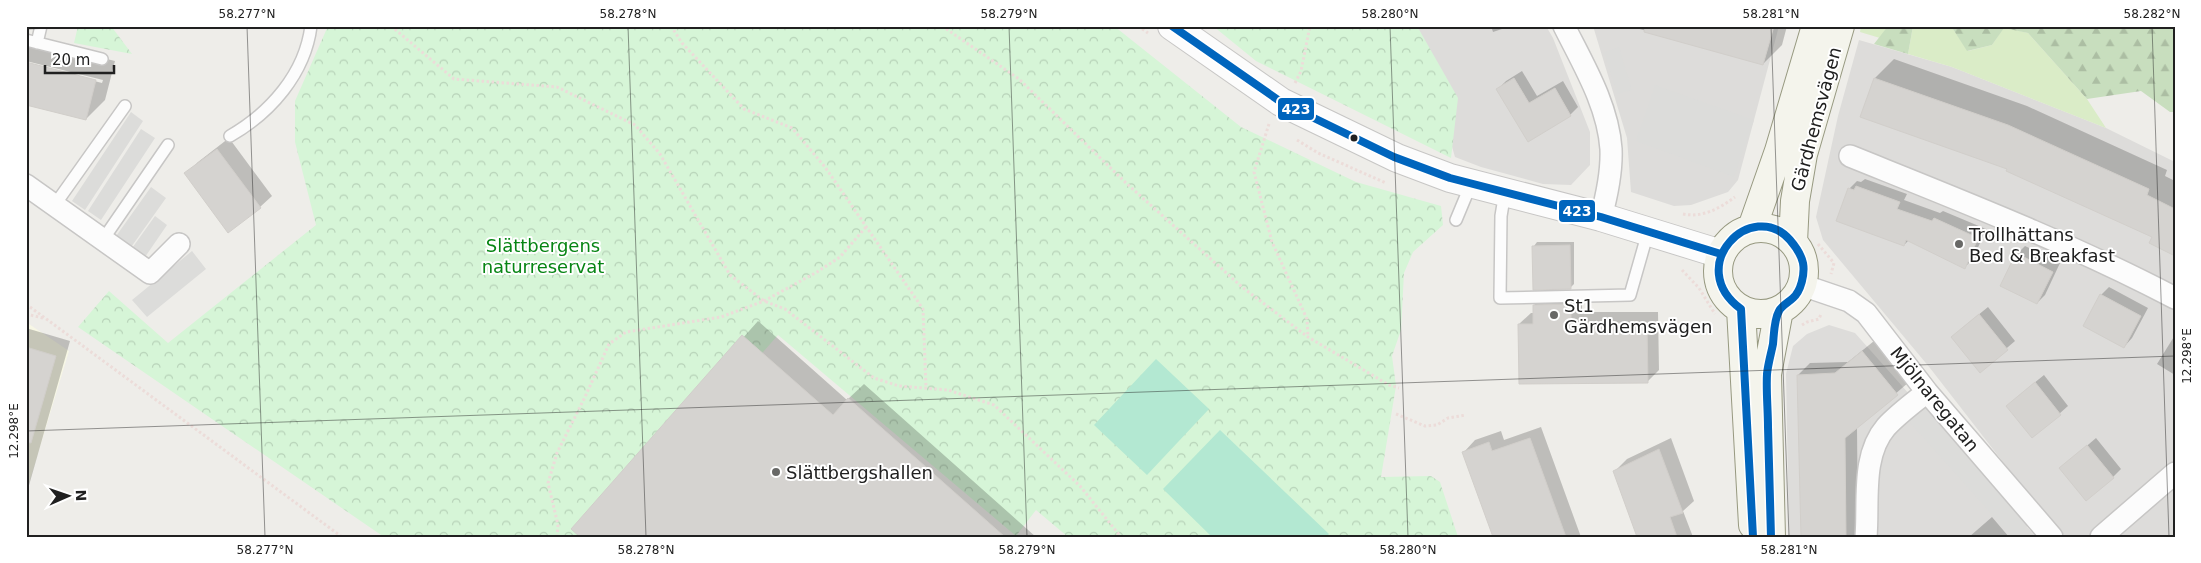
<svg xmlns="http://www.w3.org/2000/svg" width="2201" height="563" font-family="'DejaVu Sans',sans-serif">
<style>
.residential{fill:#dddcda}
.education{fill:#f7f7e5}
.religious{fill:#dcdcda}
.grass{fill:#daecc7}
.forest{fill:url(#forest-firs)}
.park{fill:url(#park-crowns)}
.pitch{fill:#b3e8d2}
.shadow{fill:#0003}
.building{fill:#d5d3d0;stroke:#d1ceca}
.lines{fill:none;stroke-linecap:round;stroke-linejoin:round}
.service-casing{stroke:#c7c6c5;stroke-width:14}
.minor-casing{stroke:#c7c6c5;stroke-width:24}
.tertiary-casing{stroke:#c7c6c5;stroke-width:30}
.secondary-casing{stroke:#979980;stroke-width:30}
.path{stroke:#ecdcd9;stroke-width:3;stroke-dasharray:2.5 2.5;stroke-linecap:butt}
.service{stroke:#fcfcfc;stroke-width:11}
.minor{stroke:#fcfcfc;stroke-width:21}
.tertiary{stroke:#fcfcfc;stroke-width:28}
.secondary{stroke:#f4f4ec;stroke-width:28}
.bus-1-casing{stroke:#fff;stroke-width:11}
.bus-1{stroke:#0065bd;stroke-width:8}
.ticks{fill:none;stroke:#202020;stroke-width:1;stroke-opacity:0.45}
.bus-dot{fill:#202020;stroke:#fff;stroke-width:2}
.poi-dot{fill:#686866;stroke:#fff;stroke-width:2}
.labels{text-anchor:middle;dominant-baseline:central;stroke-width:4;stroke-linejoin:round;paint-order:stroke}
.street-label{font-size:18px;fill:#202020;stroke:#fff}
.poi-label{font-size:18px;fill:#202020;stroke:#fff;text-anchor:start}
.park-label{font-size:18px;fill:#078514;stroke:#fff}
.line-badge{stroke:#fff;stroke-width:2}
.badge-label{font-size:14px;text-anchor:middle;font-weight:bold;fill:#fff}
.neatline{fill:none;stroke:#202020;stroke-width:2}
.ticks-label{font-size:12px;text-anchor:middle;fill:#202020}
</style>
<defs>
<pattern id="forest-firs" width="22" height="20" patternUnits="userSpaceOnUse" patternTransform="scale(1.25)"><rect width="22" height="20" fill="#c8debe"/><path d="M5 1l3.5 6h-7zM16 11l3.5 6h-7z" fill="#acbea3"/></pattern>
<pattern id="park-crowns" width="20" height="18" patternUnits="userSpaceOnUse" patternTransform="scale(1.25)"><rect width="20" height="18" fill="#d6f5d7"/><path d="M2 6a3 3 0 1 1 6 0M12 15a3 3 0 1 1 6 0" fill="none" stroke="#b7d2b8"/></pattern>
</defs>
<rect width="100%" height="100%" fill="#eeede9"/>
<path class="residential" d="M1417,26H1546L1553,38L1590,132V165L1571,185L1543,184L1481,167L1455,157Z
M1593,26H1779L1738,180L1728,192L1691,205L1674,206L1631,192L1627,138Z
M1859,40L1952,67L2106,128L2175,162V537H2067L2051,524L1930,368L1823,240L1816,217L1838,116Z
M1829,325L1855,333L2036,537H1789L1786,374L1793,346L1807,334Z"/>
<path class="education" d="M26,322L69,351L26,493Z"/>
<path class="religious" d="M1619,47L1632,90L1617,94L1604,52Z
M1655,85L1754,120L1734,177L1636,141Z
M131,112L143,121L85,210L72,201Z
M141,129L155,138L101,220L88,211Z
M151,187L166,198L129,250L114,239Z
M155,216L167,225L143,260L130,251Z
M192,251L206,269L147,317L132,300Z
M1922,399L2032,522L2015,537H2012L1904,416Z"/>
<path class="grass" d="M1861,26H1888L1880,38L1860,32Z
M1913,26H1951L1968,51L1992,45L2004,27L2028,33L2087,99L2106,128L1952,67L1908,54Z"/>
<path class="forest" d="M1888,26H1913L1908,54L1874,44Z
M1951,26H2175V112H2170L2141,91L2087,99L2028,33L2004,28L1992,45L1967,51Z"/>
<path class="park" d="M78,26H111L132,54L74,43Z
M328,26H1114L1241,127L1356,182L1441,206L1443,225L1413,252L1404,273L1401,330L1392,356L1396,386L1381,477L1431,476L1440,482L1458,537H1068L1036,510L1016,536L778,335L600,537H384L78,327L109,291L168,343L316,225L295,142V101Z
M1213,26H1417L1458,98L1451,158L1256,61Z"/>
<path class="pitch" d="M1156,359L1209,409L1147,475L1094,425Z
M1220,430L1329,534L1326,537H1212L1163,489Z"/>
<path class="shadow" d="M1491,26H1511L1493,32Z
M1629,26H1787L1782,45L1763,64Z
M26,39L115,61L105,100L86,119L26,63L102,83L103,80L26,61Z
M1894,59L2027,106L2167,170L2165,176L2175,181V255L2154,237L2009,168L1862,116L1875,78Z
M1522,71L1537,96L1563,81L1578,107L1570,115L1528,140L1498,89L1506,81Z
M229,138L272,196L260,207L186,174L198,162Z
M1865,179L1907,194L1904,200L1940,213L1943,211L1986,229L1973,259L1965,267L1909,240L1904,245L1849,189L1857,181L1861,182Z
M1537,242H1574V284L1570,288L1534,246Z
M2025,246L2060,263L2045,295L2037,303L2017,254Z
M2109,287L2148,308L2132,338L2124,347L2101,295Z
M1546,293H1582V312H1658L1659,370L1647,382L1519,324L1531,313H1534V305Z
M1988,307L2015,341L1980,371L1961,329Z
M758,321L847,400L864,384L1036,537H582L573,529Z
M26,328L70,341L26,496Z
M2175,335V375L2157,364Z
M1874,341L1909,382L1857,427L1858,537H1802L1798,375L1810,363L1848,362Z
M2044,375L2068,406L2033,437L2016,398Z
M1541,427L1581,537H1494L1464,452L1475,440L1501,431L1504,440Z
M1671,438L1694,501L1683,511L1693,537H1638L1615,471L1627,459Z
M2096,438L2121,469L2113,477L2061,468Z
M1992,517L2009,537H1969Z"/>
<path class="building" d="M1645,26H1774L1763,65L1644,32Z
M26,62L96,80L86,120L26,105Z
M1514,78L1529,103L1555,88L1571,116L1528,142L1496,89Z
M1874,78L2008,125L2149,189L2147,195L2175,209V256L2149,243L2152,237L2006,171L2007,169L1860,117Z
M217,149L261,208L228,233L184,173Z
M1856,186L1900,202L1897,209L1932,221L1934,218L1978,238L1965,269L1906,240L1904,246L1836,221L1848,188L1854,190Z
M1570,245L1571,289L1533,290L1532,246Z
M2016,253L2053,272L2037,304L2000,286Z
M2100,294L2141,316L2124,348L2083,326Z
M1571,304V323H1647L1648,383L1519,384L1518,324H1533V305Z
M1979,314L2008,350L1980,373L1951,337Z
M742,335L833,415L848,398L1005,537H580L571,529Z
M26,347L56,356L31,443L26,442Z
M1862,351L1898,395L1845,438L1846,537H1801L1797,375L1835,373Z
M2035,382L2061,415L2032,438L2006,406Z
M1530,438L1566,537H1493L1462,452L1489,442L1492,451Z
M2087,445L2114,478L2086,501L2059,468Z
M1659,449L1683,513L1670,517L1677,537H1637L1613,471Z"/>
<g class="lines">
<defs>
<path id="service" d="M26,40L102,59
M37,43L41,26
M230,136C270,113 305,74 311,26
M1505,192L1501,216L1500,298L1630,295L1648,232
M54,206L125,106
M1456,220L1471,184
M102,241L168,145"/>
<path id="minor" d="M1564,26C1583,64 1608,105 1611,149C1612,172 1607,195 1601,217
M1850,156C1959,200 2070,243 2175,298
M26,185L150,273L179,244
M1802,285L1849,301L1866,313L1927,392L2052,537
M1866,537C1869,502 1861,456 1886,427C1898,414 1913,403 1927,392
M2101,537L2175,473"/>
<path id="tertiary" d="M1172,26L1281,102L1397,158L1450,178L1601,217L1721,254"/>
<path id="secondary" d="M1718 271a43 43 0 1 1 86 0a43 43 0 1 1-86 0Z
M1752,228L1779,151L1816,26
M1793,242L1795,201L1803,154L1840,26
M1741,309L1753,525
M1771,537L1767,374L1779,310"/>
</defs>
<use href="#service" class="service-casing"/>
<use href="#minor" class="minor-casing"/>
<use href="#tertiary" class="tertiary-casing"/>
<use href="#secondary" class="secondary-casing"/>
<path class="path" d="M391,26L454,79L557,87L635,125L660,154L730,275L764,301L785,309L874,378L899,386L948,390L994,405L1080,486L1121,537
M671,26L682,43L744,109L792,128L825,167L923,309L926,388
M942,26L1019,79L1126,183L1242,287L1308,337L1389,385L1399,388
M1138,26L1148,33
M1295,83L1301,71L1310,26
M1269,124L1254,172L1272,242L1307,319L1308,337
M1297,140L1318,153L1386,183
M1683,214C1703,218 1720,208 1735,197
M1818,244L1834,263L1831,274
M1682,270L1699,288L1715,314
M26,304L342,537
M26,314L43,318
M1802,325L1807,322L1819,319L1821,314
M1396,414L1425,426L1437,425L1448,418L1466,415
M557,537L558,525L548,483L557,453L585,397L609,344L626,332L721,317L764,301L817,272L840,257L866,227"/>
<use href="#service" class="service"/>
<use href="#minor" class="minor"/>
<use href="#tertiary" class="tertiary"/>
<use href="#secondary" class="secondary"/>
<defs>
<path id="bus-1" d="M1172,26L1281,102L1394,157L1450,178L1601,217L1721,254
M1753,537L1741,309C1683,266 1752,197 1790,240C1796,247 1801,254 1803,263C1805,274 1801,291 1793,298C1789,302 1781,306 1779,311C1774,320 1774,334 1773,344C1771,354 1768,364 1767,374C1766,391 1768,410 1768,427C1769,464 1770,500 1771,537"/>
</defs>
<use href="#bus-1" class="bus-1-casing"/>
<use href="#bus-1" class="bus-1"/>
</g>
<path class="ticks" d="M247,26L265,537M628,26L646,537M1009,26L1027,537M1390,26L1408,537M1771,26L1789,537M2152,26L2169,537M26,29L114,26M26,431L2175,356"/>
<circle class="bus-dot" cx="1354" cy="138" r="4.5"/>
<g class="poi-dot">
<circle cx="1959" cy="244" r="5"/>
<circle cx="1554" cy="315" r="5"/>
<circle cx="776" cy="472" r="5"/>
</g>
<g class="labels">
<g class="street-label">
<text transform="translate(1816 119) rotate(-75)">Gärdhemsvägen</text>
<text transform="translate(1935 399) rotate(51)">Mjölnaregatan</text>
</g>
<g class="poi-label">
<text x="1969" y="234">Trollhättans<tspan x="1969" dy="21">Bed &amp; Breakfast</tspan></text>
<text x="1564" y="305">St1<tspan x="1564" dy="21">Gärdhemsvägen</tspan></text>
<text x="786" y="472">Slättbergshallen</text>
</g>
<g class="park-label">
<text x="543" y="245">Slättbergens<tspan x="543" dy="21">naturreservat</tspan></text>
</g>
</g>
<g class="line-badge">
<rect x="1277" y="97" width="38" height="24" rx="5" fill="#0065bd"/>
<rect x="1558" y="199" width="38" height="24" rx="5" fill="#0065bd"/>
</g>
<g class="badge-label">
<text x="1296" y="114">423</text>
<text x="1577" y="216">423</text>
</g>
<rect width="2201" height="563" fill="none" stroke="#ffffff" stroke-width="55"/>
<g transform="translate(68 496) rotate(88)" stroke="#ffffff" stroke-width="4" paint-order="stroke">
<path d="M0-4L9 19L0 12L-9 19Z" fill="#202020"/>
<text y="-8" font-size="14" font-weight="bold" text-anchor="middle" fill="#202020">N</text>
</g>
<path d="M45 65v8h69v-8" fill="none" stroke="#202020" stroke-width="2.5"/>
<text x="52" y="65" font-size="15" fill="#202020" stroke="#ffffff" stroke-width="4" paint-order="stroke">20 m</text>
<rect x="28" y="28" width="2146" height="508" class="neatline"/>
<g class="ticks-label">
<text x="247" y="18">58.277°N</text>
<text x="628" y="18">58.278°N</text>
<text x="1009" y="18">58.279°N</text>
<text x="1390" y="18">58.280°N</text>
<text x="1771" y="18">58.281°N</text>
<text x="2152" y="18">58.282°N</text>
<text transform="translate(2187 356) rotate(-90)" y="4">12.298°E</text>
<text transform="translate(14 431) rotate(-90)" y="4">12.298°E</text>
<text x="265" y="554">58.277°N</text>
<text x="646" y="554">58.278°N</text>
<text x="1027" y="554">58.279°N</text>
<text x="1408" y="554">58.280°N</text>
<text x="1789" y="554">58.281°N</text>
</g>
</svg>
